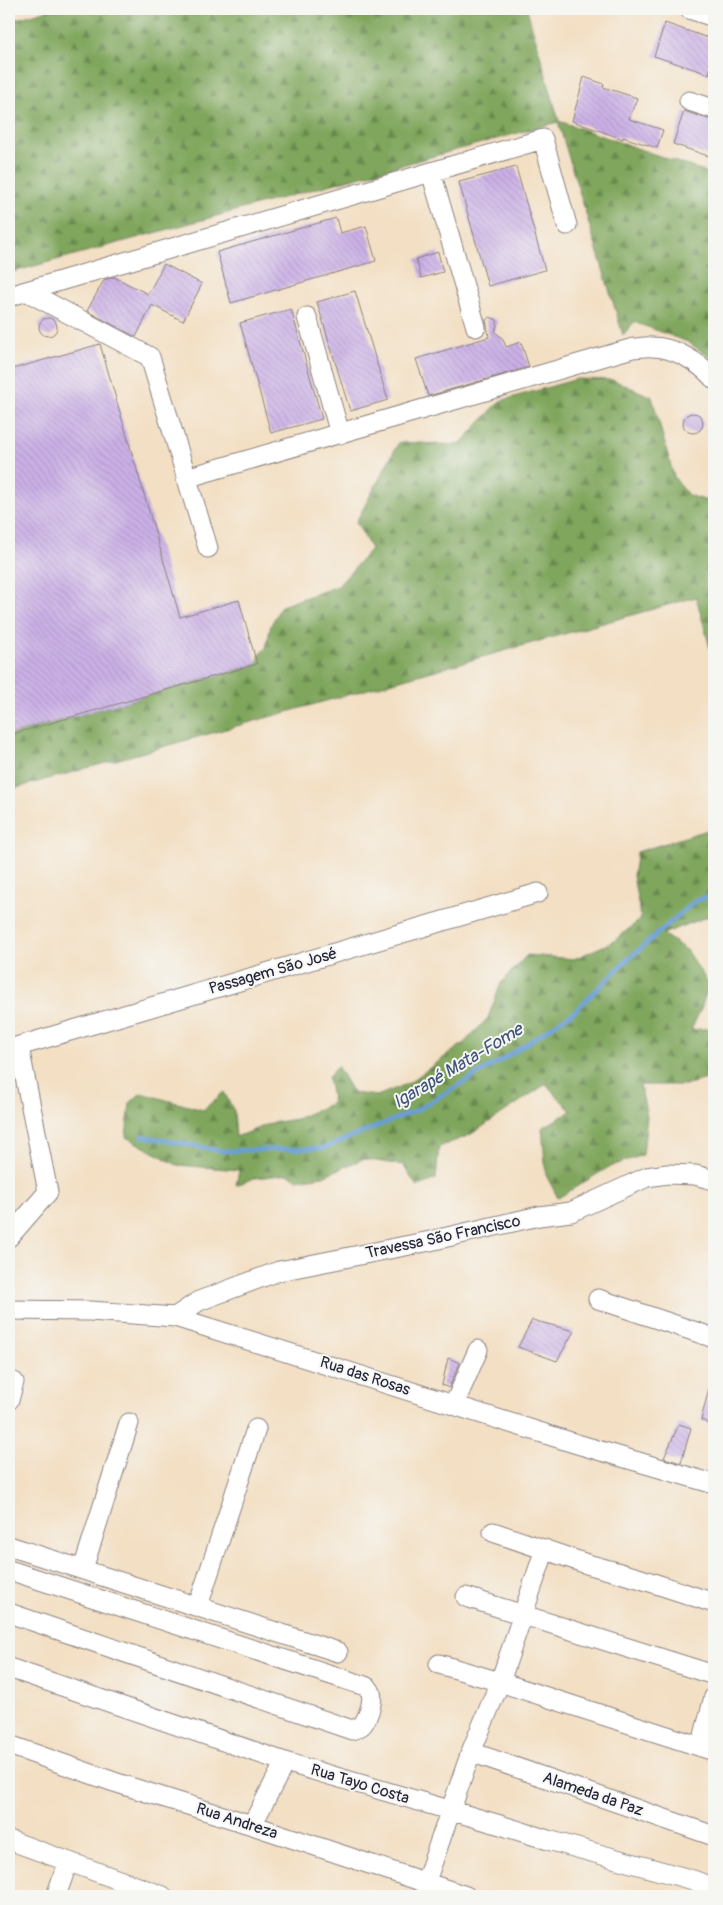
<svg xmlns="http://www.w3.org/2000/svg" width="723" height="1905" font-family="Pangolin,sans-serif">
<style>
.forest{fill:url(#forest-firs);stroke:#50644c}
.lines{fill:none;stroke-linecap:round;stroke-linejoin:round}
.stream{stroke:#699ed6;stroke-width:4.5}
.building{fill:url(#building-back-hatch)}
.minor-casing{stroke:#8a807f;stroke-width:21}
.minor{stroke:#fff;stroke-width:19}
.labels{text-anchor:middle;dominant-baseline:central;stroke-width:4;stroke-linejoin:round;paint-order:stroke}
.street-label{font-size:16px;fill:#22223b;stroke:#f6f6f2}
.water-label{font-size:18px;font-style:italic;fill:#3e5479;stroke:#f6f6f2}
</style>
<defs>
<pattern id="forest-firs" width="22" height="20" patternUnits="userSpaceOnUse" patternTransform="scale(1.25)"><rect width="22" height="20" fill="#7fa65c"/><path d="M5 1l3.5 6h-7zM16 11l3.5 6h-7z" fill="#68874d"/></pattern>
<pattern id="building-back-hatch" width="6" height="6" patternUnits="userSpaceOnUse" patternTransform="scale(1.25)"><rect width="6" height="6" fill="#cbb0e6"/><path d="M-1 5l2 2M0 0l6 6M5-1l2 2" fill="none" stroke="#ae97c6"/></pattern>
</defs>
<rect width="100%" height="100%" fill="#f6f6f2"/>
<filter id="ink" filterUnits="userSpaceOnUse"><feTurbulence type="fractalNoise" baseFrequency=".02" numOctaves="2"/><feDisplacementMap in="SourceGraphic" scale="10" xChannelSelector="R" yChannelSelector="G"/><feConvolveMatrix kernelMatrix="1 2 1 2 8 2 1 2 1" color-interpolation-filters="sRGB"/></filter>
<filter id="wash" filterUnits="userSpaceOnUse"><feTurbulence type="fractalNoise" baseFrequency=".0096" numOctaves="4" result="noise"/><feDisplacementMap in="SourceGraphic" scale="20" xChannelSelector="R" yChannelSelector="G"/><feGaussianBlur stdDeviation="1.12" result="paint"/><feColorMatrix in="noise" values="0 0 0 0 0 0 0 0 0 0 0 0 0 0 0 0 0 1.4 0 .05"/><feComposite in="paint" operator="in"/></filter>
<g filter="url(#wash)">
<rect width="100%" height="100%" fill="#f3dfc3"/>
<path class="forest" d="M52,9H527L559,121L714,175V360L688,342L634,322L623,335L558,122L9,273V21Z
M577,379L613,380L652,397L674,477L688,495L714,503V662L696,597L9,790V735L257,664L260,654L266,648L271,625L281,606L338,586L371,549L356,522L399,442L459,445L500,401Z
M714,828V914L663,934L686,950L709,984L701,1009L691,1030L714,1028V1077L685,1085H640L647,1116L643,1155L609,1167L558,1198L546,1175L542,1128L571,1111L546,1084L470,1135L439,1147L436,1179L417,1187L403,1165L363,1159L323,1176L298,1180L289,1174L255,1178L236,1185L239,1170L177,1165L126,1137L130,1103L141,1093L203,1110L224,1092L234,1111L236,1137L271,1123L296,1119L333,1103L328,1078L337,1066L353,1093L377,1096L409,1083L464,1043L488,1018L501,983L527,955L574,959L614,941L641,919L633,876L637,852Z"/>
<g class="lines">
<path class="stream" d="M142,1136L222,1151L324,1148L415,1111L502,1060L575,1011L626,961L695,901L714,895"/>
</g>
<g id="blocks">
<path class="building" d="M665,23L714,40V59L709,74L654,56Z
M584,77L604,84L603,87L637,98L629,119L663,130L657,148L623,137V139L572,121Z
M684,111L714,121V158L673,144Z
M516,167L545,270L488,286L459,182Z
M336,218L340,233L366,226L376,261L231,303L217,252Z
M438,252L443,272L421,278L416,259Z
M164,264L202,284L183,321L152,305L136,337L87,311L104,280L114,277L148,294Z
M355,291L388,400L350,411L317,302Z
M291,309L322,419L271,433L240,323Z
M490,317L497,320V325L495,332L503,339L506,347L521,342L529,367L428,396L416,359L489,337L486,320Z
M39 327a9 9 0 1 1 18 0a9 9 0 1 1-18 0Z
M100,344L180,617L239,600L257,664L9,735V370Z
M683 423a10 10 0 1 1 20 0a10 10 0 1 1-20 0Z
M532,1320L574,1331L557,1361L518,1347Z
M448,1358L460,1363L449,1388L442,1385Z
M710,1384H714V1426L701,1420Z
M679,1424L691,1428L681,1463L664,1458Z"/>
</g>
</g>
<g filter="url(#ink)">
<use href="#blocks" fill-opacity="0" stroke="#8a807f" stroke-width="1"/>
<g class="lines">
<defs>
<path id="minor" d="M689,9L714,17
M689,101L714,109
M431,172L543,139L567,225
M26,291L431,172L476,327
M9,297L26,291L150,357L208,548
M307,317L340,434
M186,478L633,348C639,348 646,346 652,347C675,347 700,363 714,379
M9,1049L538,893
M9,1237L48,1192L19,1047
M598,1299L714,1338
M9,1310L90,1311L175,1317L577,1444L714,1484
M175,1317L199,1301L279,1271L430,1241L539,1216L571,1212L647,1177L667,1174L695,1175L714,1180
M9,1400L14,1382
M454,1405L478,1350
M493,1532L587,1564L638,1578L714,1603
M9,1546L338,1652
M83,1569L129,1423
M9,1570L362,1685C365,1686 368,1687 369,1689C376,1697 368,1717 363,1724C360,1728 356,1728 352,1730L9,1613
M466,1597L714,1675
M198,1606L256,1429
M439,1664L500,1682L714,1751
M9,1668L285,1762L497,1824L548,1840L693,1880L714,1888
M9,1745L114,1782L252,1825L466,1896
M701,1747L714,1697
M471,1752L714,1836
M252,1825L285,1762
M9,1840L163,1896
M425,1884L471,1752L500,1682L545,1549
M56,1896L68,1862"/>
</defs>
<use href="#minor" class="minor-casing"/>
<use href="#minor" class="minor"/>
</g>
</g>
<g class="labels">
<g class="street-label">
<text transform="translate(273 971) rotate(-16)">Passagem São José</text>
<text transform="translate(443 1237) rotate(-12)">Travessa São Francisco</text>
<text transform="translate(365 1376) rotate(18)">Rua das Rosas</text>
<text transform="translate(360 1784) rotate(17)">Rua Tayo Costa</text>
<text transform="translate(593 1794) rotate(19)">Alameda da Paz</text>
<text transform="translate(237 1821) rotate(18)">Rua Andreza</text>
</g>
<g class="water-label">
<text transform="translate(458 1066) rotate(-31)">Igarapé Mata-Fome</text>
</g>
</g>
<rect width="723" height="1905" fill="none" stroke="#f6f6f2" stroke-width="30"/>
</svg>
